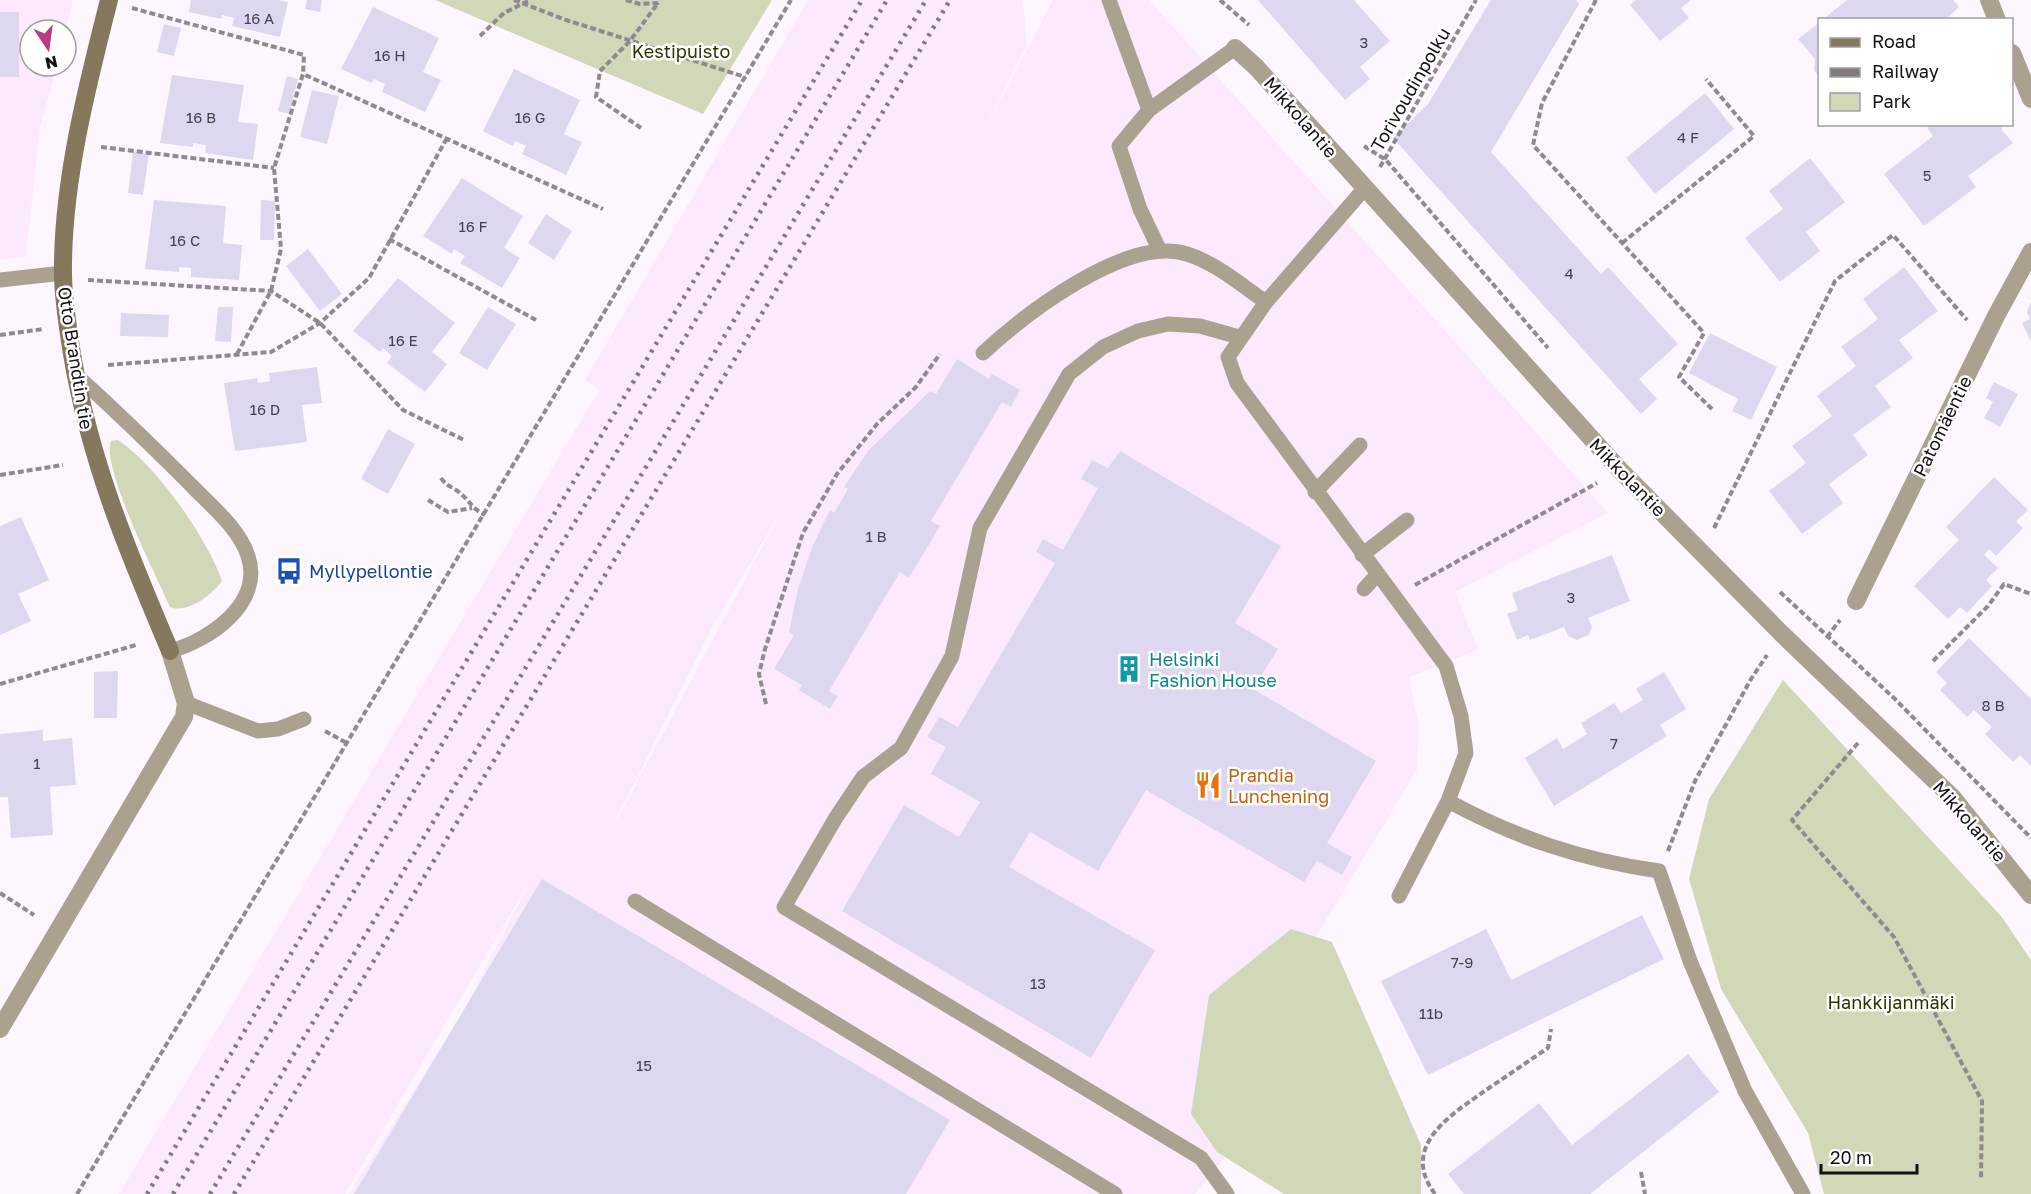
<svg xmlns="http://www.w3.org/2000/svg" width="2031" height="1194" font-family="'Golos Text',sans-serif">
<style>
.built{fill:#fce9fe;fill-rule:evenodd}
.green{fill:#d0d8b8}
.building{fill:#ddd8f0}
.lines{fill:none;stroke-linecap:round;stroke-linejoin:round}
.path{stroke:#908990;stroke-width:4;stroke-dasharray:6 3;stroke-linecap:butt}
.lane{stroke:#aaa28f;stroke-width:15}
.street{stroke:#aaa28f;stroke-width:18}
.secondary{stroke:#85785d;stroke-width:18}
.rail{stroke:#807980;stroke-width:4.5;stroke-dasharray:3 6;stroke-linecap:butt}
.labels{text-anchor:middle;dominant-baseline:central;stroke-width:5;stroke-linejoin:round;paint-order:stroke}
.number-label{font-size:15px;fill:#46404c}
.park-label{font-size:18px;fill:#2c3500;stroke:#fff}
.street-label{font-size:18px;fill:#140e15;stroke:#fff}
.transit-label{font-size:18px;fill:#164399;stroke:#fff;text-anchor:start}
.culture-label{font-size:18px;fill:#0d838f;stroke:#fff;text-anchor:start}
.food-label{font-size:18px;fill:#c56008;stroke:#fff;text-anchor:start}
</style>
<rect width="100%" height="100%" fill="#fef6fe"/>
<path class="built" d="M0,0H73L66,30H30V66H57L40,128L26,256L0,260Z
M808,0H1023L1027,46L966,164L1053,0H1149L1608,513L1455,592L1478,650L1409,677L1419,726L1417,770L1204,1121L1230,1151L1195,1194H349L464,1010L530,881L345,1194H119L599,390L585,380ZM780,513L617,820H616L713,626Z"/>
<path class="green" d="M435,0H772L703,114Z
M118,440C156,465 208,539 222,581C212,595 187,614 170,607C157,577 101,468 111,441Z
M1783,680L2001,916L2031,960V1194H1824L1808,1133L1721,989L1689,879L1709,799Z
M1291,929L1332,942L1421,1145V1194H1284L1217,1152L1191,1114L1209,995Z"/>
<path class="building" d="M191,0H278L288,2L280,37L232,26L234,18L222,15L221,19L189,12Z
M307,0H322L320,12L305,9Z
M1258,0H1354L1390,41L1360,67L1370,79L1345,100Z
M1491,0H1576L1579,4L1491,152L1601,274L1608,267L1678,344L1639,379L1657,399L1641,414L1393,138L1428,104Z
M1636,0H1691L1681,8L1689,18L1660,41L1630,5Z
M1847,0H1953L1959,7L1945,20H1822Z
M373,7L439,38L423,72L441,80L425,112L382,92L385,84L374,79L372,83L341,69Z
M0,12H19V77H0Z
M1820,22V78L1814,70L1815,59L1798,39Z
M164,24L181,28L174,56L157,52Z
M514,69L580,100L564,134L582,142L566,175L522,154L526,146L515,141L513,146L483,131Z
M172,75L244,85L238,122L258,124L253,160L205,153L206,145L193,143V147L160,143Z
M287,76L298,79L289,114L278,111Z
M312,90L339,96L327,144L300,137Z
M1705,93L1734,129L1655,194L1626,158Z
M1931,124H2002V130L2013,143L1968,176L1976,187L1924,226L1884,174L1933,136L1927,128Z
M133,152L149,154L143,195L128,193Z
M1810,158L1845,202L1806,232L1820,251L1780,282L1745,238L1783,209L1769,191Z
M462,178L523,216L504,248L520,258L502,288L460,263L465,256L454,249L452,254L423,236Z
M154,200L226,206L223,243L242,245L239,280L191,277V268L179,267V272L145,269Z
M261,200L275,201L274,240H260Z
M546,214L572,231L554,260L528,243Z
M308,249L342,294L320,311L286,266Z
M1904,267L1938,311L1899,340L1913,358L1875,386L1891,407L1853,435L1868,455L1829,484L1843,503L1802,534L1769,491L1806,463L1792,446L1832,416L1817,396L1856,366L1841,347L1878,319L1863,299Z
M398,278L455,323L432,352L447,364L425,392L387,363L392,356L383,348L380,352L353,331Z
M2031,302V342L2022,323L2030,319L2027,312Z
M218,307H233L231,342L215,341Z
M488,307L516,324L487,370L459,353Z
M121,313L169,315L168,337L120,336Z
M1710,333L1777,367L1751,420L1732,411L1738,399L1689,373Z
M957,359L989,379L992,374L1020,390L1011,407L1002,402L931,521L940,526L909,578L900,572L829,691L838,696L830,709L799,690L802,685L774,669L794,635L789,632L798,589L813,545L830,510L834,513L848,489L844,487L868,451L930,391L936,394Z
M317,367L322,403L302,405L307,442L235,451L224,383L257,378L258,383L270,381L269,373Z
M1994,382L2018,394L2000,427L1984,418L1993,402L1986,398Z
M388,429L415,444L388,494L361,479Z
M1120,451L1281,546L1235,623L1278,649L1253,689L1376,761L1327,843L1352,857L1342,875L1317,861L1304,882L1146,790L1098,871L1030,832L1009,867L1155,950L1091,1058L842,911L904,805L959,837L980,802L931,774L946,747L927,737L939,717L958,727L1055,563L1036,552L1043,539L1063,550L1098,488L1081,479L1092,460L1108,468Z
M1994,477L2028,510L2016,521L2023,528L1996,556L1989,549L1984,555L1998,568L1986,580L1992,586L1967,613L1960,607L1948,619L1914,586L1959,540L1946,527Z
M21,517L49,580L18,594L31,621L0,635V526Z
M1612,555L1630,601L1588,618L1592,627L1589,635L1577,640L1568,636L1564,627L1530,640L1528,635L1517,640L1507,614L1518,610L1512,593Z
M1969,638L2031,699V766L2020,755L2013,762L1985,734L1992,727L1974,710L1967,717L1940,690L1947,683L1936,672Z
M118,671L117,718H94V672Z
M1664,672L1686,709L1660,725L1667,736L1554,806L1525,758L1557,738L1563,749L1587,734L1581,723L1614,703L1621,713L1643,700L1636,689Z
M43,730V741L72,738L76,785L50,787L53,835L11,838L8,797H0V734Z
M542,879L950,1120L906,1194H354Z
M1642,915L1664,959L1428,1075L1381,981L1486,929L1511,980Z
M1688,1054L1719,1092L1590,1194H1464L1448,1174L1539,1103L1572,1145Z"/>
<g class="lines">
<path class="path" d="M514,0L566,20L745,77
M626,0L640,4L658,3L660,0
M1220,0L1249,25
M1596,0L1542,103L1533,145L1704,333L1679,377L1712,409
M132,8L304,55L303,74
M480,36L504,13L530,0
M641,128L596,97L600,71L630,41L658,3
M1364,146L1386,160L1548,348
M101,147L274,168
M1380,167L1476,0
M389,239L536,320
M1622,243L1754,136L1706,79
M88,280L271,291L320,323L403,410L464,440
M0,335L44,329
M237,354L271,291L281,249L274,168L303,74L603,209
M108,365L271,352L320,323L369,278L447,138
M0,475L63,465
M441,478C447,487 453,487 460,493C471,502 471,508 485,515
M428,500L448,512L472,508
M1714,528L1835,281L1893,235L1967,320
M1415,585L1597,483
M1780,592L1895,699L2031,838
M1827,637L1840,620
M1933,661L1988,606L2004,584L2031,594
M0,684L136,645
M766,704L759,674L765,649L803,533L837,474L877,424L915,388L940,354
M325,731L345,742
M1858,743L1792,820L1894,937L1982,1101L1981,1178
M1668,851L1695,781L1751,679L1767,655
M0,893L34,915
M1641,1172L1645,1194
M77,1194L791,0
M1435,1194C1399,1146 1451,1115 1486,1090C1507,1076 1527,1062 1548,1048L1551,1029"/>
<path class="lane" d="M1109,0L1149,110
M1364,189L1266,302L1228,357L1237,383L1446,666L1461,716L1466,753L1448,801L1399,896
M1160,251L1140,209L1119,146L1149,110L1235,48
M0,280L63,273
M983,353C1025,314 1127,235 1187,254C1216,263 1241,285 1266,302
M75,374C115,410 153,447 191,485C211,506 239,528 248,556C264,603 209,641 170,651
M1315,492L1360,445
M1362,555L1407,520
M1364,589L1377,575
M186,703L258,731L278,729L304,719
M1448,801C1516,838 1582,860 1659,871L1690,961L1745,1091L1803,1194
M635,901L1115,1194
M1227,1194L1201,1158L784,907L835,819L863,777L901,748L952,656L980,528L1069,374L1103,347L1138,331L1168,324L1200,326L1239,337"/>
<path class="street" d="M1989,0L1997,20
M1235,48L1256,67L1620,470L1782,634L1952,797L2031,895
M2012,53L2031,99
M1856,601L1996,316L2031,252
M0,1029L184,717L186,703L170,651"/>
<path class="secondary" d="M109,0C87,86 62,184 63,273C63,300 68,328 72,354C90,462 128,552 170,651"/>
<path class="rail" d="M147,1194L862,0
M173,1194L887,0
M210,1194L926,0
M234,1194L950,0"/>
</g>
<defs>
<symbol id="bus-bare" viewBox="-9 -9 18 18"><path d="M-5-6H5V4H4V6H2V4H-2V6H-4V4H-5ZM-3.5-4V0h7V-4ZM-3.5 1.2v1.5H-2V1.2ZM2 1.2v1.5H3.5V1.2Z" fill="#1a4fb4" stroke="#fff" stroke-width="2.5" paint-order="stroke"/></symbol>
<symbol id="building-bare" viewBox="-9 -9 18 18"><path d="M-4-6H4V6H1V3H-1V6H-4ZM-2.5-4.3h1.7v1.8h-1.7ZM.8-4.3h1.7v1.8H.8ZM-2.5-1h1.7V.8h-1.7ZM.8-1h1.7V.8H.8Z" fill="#0f9aa8" stroke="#fff" stroke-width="2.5" paint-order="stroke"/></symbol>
<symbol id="restaurant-bare" viewBox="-9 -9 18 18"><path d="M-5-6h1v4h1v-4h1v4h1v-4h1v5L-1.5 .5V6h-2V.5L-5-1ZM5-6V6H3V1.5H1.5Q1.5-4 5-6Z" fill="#e8710a" stroke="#fff" stroke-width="2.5" paint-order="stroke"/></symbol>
</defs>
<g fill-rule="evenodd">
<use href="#bus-bare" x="270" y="552" width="38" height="38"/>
<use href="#building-bare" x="1110" y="650" width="38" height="38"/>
<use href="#restaurant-bare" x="1189" y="766" width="38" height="38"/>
</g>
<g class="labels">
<g class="number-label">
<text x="259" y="18">16 A</text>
<text x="1364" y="42">3</text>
<text x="390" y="55">16 H</text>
<text x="201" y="117">16 B</text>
<text x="530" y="117">16 G</text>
<text x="1688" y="137">4 F</text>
<text x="1927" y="175">5</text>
<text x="473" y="226">16 F</text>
<text x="185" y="240">16 C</text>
<text x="1569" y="273">4</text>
<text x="403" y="340">16 E</text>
<text x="265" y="409">16 D</text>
<text x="876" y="536">1 B</text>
<text x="1571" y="597">3</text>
<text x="1993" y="705">8 B</text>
<text x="1614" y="743">7</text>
<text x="37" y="763">1</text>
<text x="1462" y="962">7-9</text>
<text x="1038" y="983">13</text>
<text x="1431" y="1013">11b</text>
<text x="644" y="1065">15</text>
</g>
<g class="park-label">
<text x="681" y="51">Kestipuisto</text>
<text x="1891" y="1002">Hankkijanmäki</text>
</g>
<g class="street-label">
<text transform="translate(1410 89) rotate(-60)">Torivoudinpolku</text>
<text transform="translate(1301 117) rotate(49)">Mikkolantie</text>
<text transform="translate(76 358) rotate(81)">Otto Brandtin tie</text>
<text transform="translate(1942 426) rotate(-64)">Patomäentie</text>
<text transform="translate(1628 477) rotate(46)">Mikkolantie</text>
<text transform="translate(1970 821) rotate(49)">Mikkolantie</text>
</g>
<g class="transit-label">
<text x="309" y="571">Myllypellontie</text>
</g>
<g class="culture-label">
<text x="1149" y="659">Helsinki<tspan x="1149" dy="21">Fashion House</tspan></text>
</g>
<g class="food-label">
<text x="1228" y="775">Prandia<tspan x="1228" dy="21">Lunchening</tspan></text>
</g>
</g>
<rect x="1818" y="18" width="195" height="108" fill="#ffffff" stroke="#a19fa1" stroke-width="1.5"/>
<rect x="1830" y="38" width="30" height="9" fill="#85785d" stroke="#a19fa1" stroke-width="1.5"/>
<text x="1872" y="48" font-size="18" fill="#140e15">Road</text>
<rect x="1830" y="68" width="30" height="9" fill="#807980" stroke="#a19fa1" stroke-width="1.5"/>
<text x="1872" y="78" font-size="18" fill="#140e15">Railway</text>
<rect x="1830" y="93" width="30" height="18" fill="#d0d8b8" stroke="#a19fa1" stroke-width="1.5"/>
<text x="1872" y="108" font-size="18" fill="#140e15">Park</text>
<g transform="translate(48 48) rotate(167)"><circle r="28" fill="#ffffff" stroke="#a19fa1" stroke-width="1.5"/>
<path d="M0-4.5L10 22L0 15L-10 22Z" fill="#bb3982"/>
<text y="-9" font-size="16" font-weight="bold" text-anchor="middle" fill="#140e15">N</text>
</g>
<path d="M1821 1164v9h96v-9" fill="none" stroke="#140e15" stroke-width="3"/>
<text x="1830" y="1164" font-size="18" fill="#140e15" stroke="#ffffff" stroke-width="4.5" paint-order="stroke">20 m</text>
</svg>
